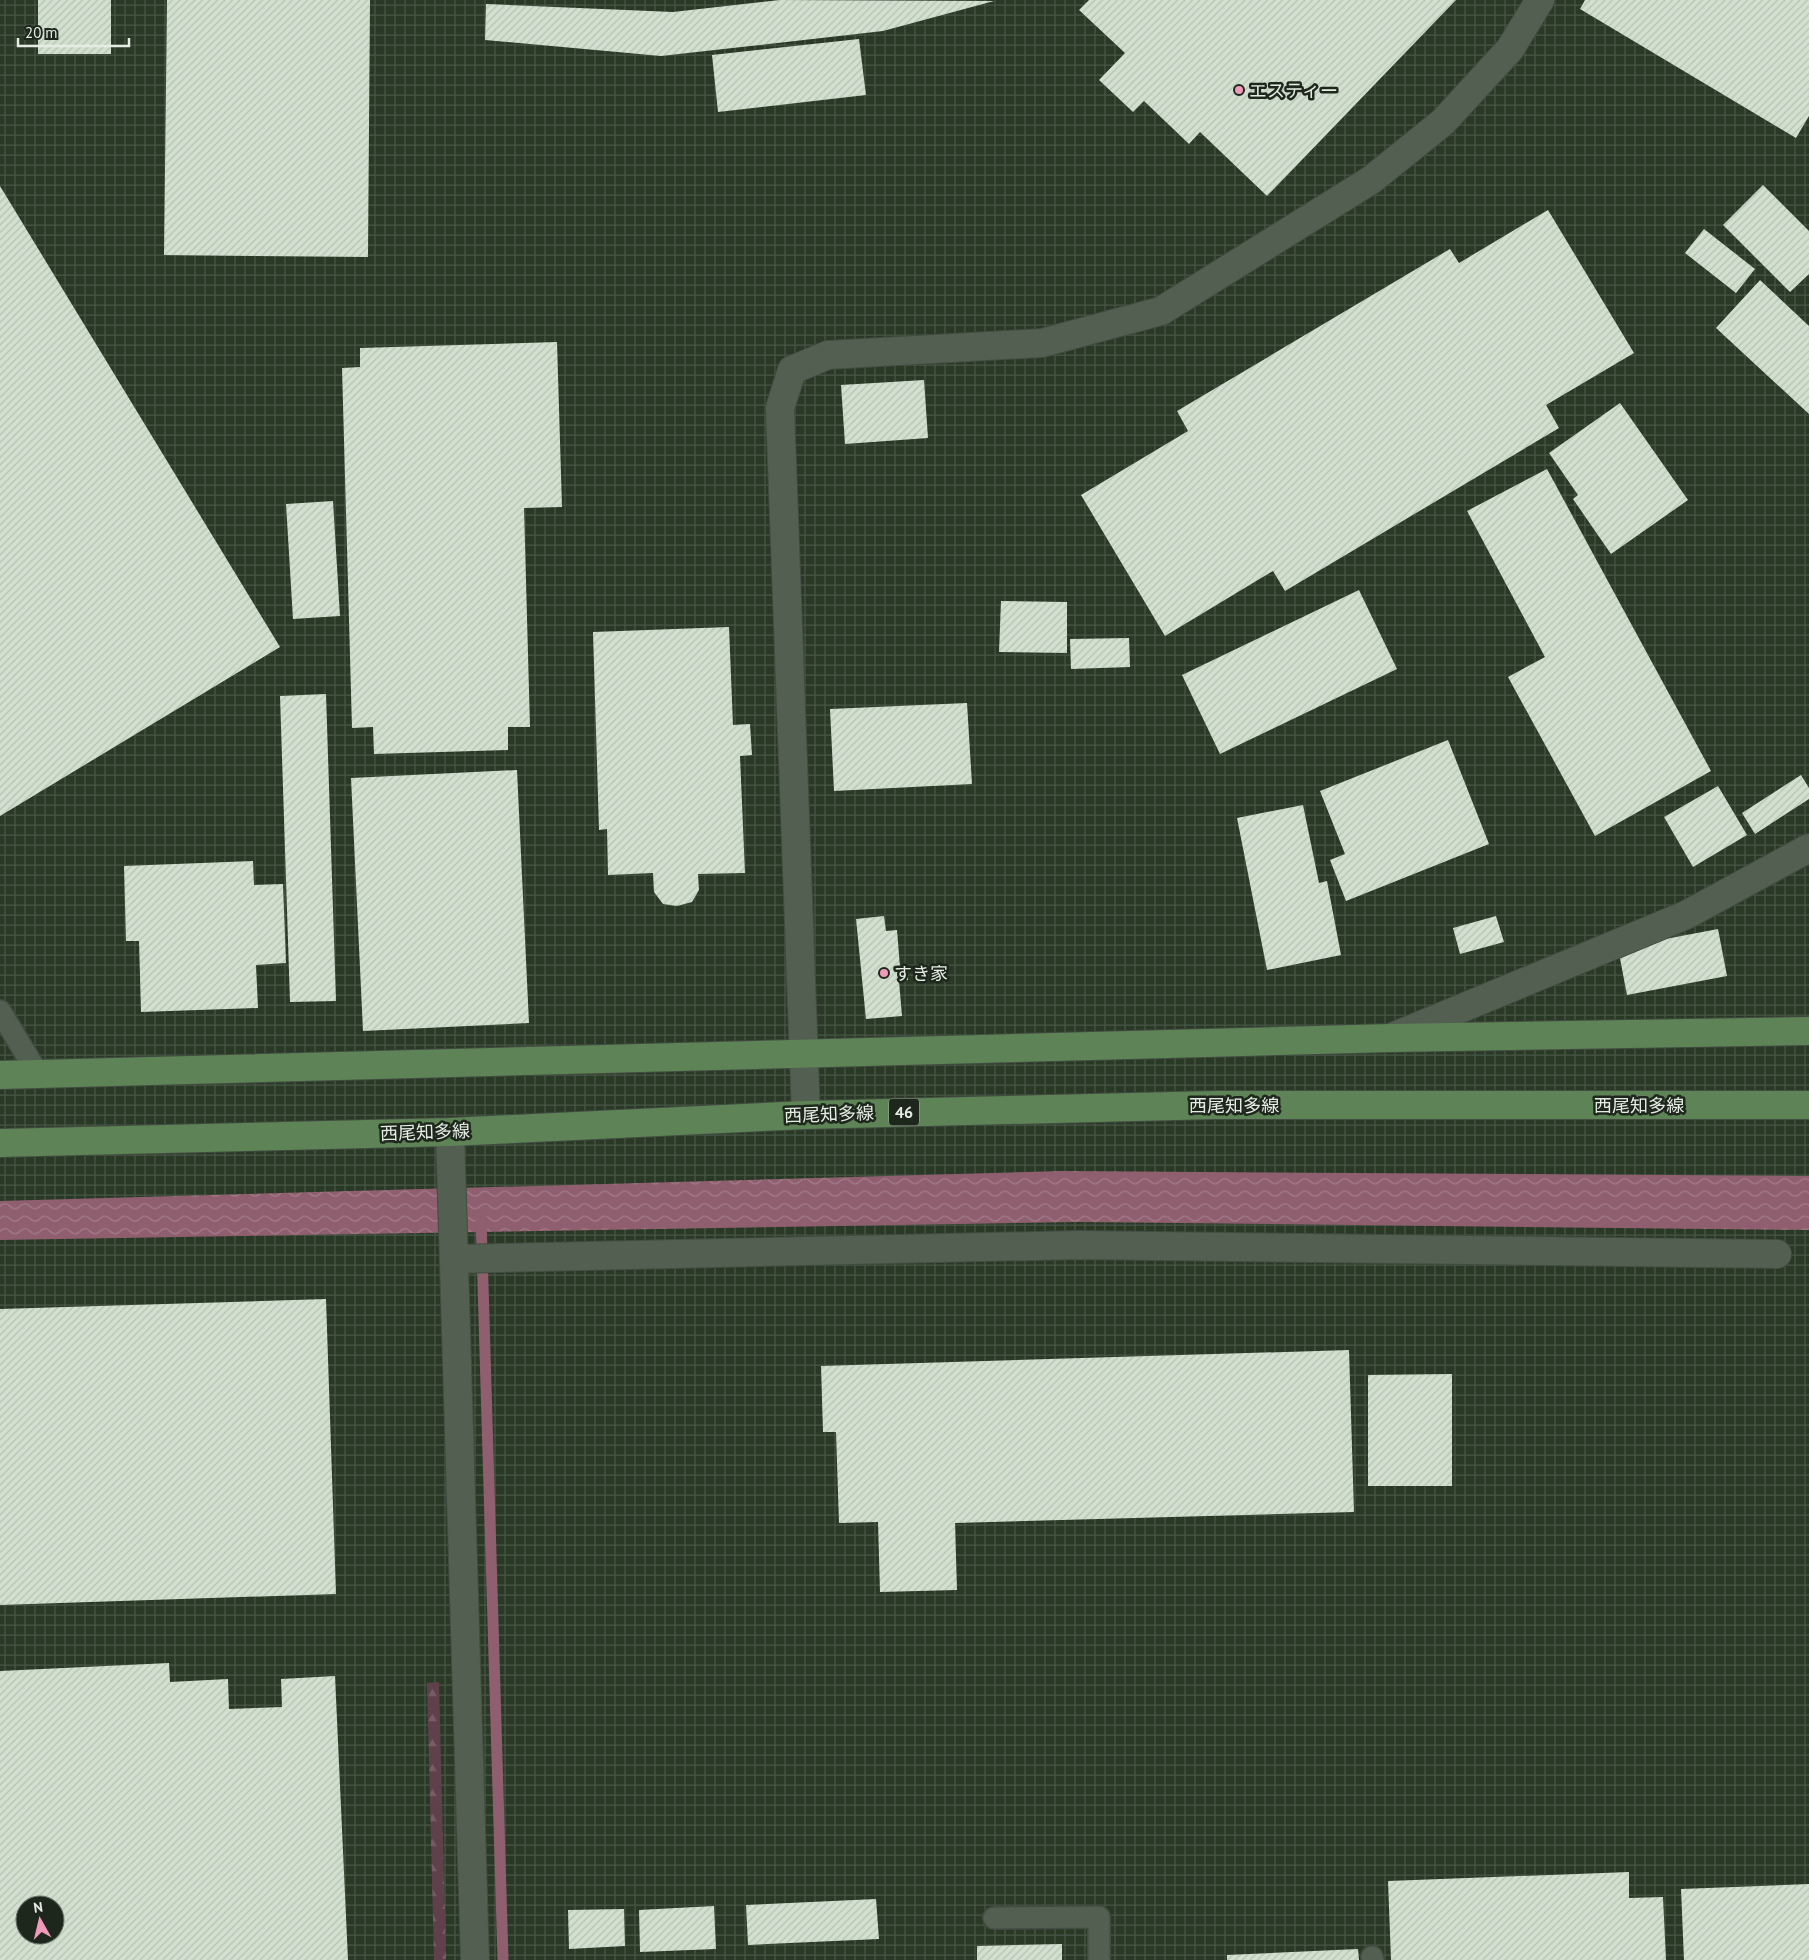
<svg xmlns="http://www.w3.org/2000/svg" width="1809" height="1960" font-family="'PT Sans','Noto Sans JP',sans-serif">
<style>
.industrial{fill:url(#industrial-grid);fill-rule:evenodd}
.forest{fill:url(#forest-firs)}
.water{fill:url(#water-waves)}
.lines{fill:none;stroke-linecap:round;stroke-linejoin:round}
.stream{stroke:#8f5e6f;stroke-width:11}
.building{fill:url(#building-hatch);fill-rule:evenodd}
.lane-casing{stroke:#424c41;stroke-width:24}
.street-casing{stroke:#424c41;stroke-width:30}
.secondary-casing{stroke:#424c41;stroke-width:30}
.primary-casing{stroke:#424c41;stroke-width:30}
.lane{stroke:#535f51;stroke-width:21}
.street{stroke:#535f51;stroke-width:28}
.secondary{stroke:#535f51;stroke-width:28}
.primary{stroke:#5d8356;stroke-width:28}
.poi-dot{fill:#ef9ab8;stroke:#1d271b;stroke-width:2}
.labels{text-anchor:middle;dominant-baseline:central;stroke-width:5;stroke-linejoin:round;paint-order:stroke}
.shield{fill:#1d271b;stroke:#a9b1a8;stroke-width:1}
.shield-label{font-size:16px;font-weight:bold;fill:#e5ece4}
.poi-label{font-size:18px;fill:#e5ece4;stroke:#1d271b;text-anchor:start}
.street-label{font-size:18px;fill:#e5ece4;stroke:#1d271b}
</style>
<defs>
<pattern id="industrial-grid" width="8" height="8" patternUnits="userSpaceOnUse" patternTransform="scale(1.25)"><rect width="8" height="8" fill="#293926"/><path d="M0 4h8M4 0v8" fill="none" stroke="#485645"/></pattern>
<pattern id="forest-firs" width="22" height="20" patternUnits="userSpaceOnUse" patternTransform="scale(1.25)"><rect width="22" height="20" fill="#60404b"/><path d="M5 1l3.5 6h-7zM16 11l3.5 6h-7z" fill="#775c65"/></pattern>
<pattern id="water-waves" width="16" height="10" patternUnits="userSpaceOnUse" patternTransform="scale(1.25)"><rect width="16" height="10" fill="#8f5e6f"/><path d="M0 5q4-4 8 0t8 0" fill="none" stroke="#a47d8a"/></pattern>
<pattern id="building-hatch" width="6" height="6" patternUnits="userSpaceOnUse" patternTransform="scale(1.25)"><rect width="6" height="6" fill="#d2e0cf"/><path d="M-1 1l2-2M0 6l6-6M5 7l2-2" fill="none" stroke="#b6c1b3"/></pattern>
</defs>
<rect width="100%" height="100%" fill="#263124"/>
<path class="industrial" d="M0,0H1809V1960H0ZM25,1905H55V1935H25Z"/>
<path class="forest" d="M439,1682L446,1960H434L427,1683Z"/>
<path class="water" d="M1063,1171L1809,1176V1230L1078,1222L0,1240V1201Z"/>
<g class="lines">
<path class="stream" d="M481,1217L503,1960"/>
</g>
<path class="building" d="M38,0H111V54H38Z
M167,0H370L368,257L164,255Z
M780,0L994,1L883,31L661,56L485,40L486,4L673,12Z
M1089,0H1456L1267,196L1200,132L1189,144L1144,101L1133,112L1099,80L1125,53L1079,10Z
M1585,0H1809V116L1796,138L1580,9Z
M859,39L866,95L718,112L712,55Z
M1763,185L1809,231V274L1790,292L1723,225Z
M0,186L280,647L0,816Z
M1548,210L1634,353L1546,405L1559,428L1285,591L1273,571L1165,636L1081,495L1188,431L1177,411L1450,249L1459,263Z
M1704,229L1755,269L1736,293L1685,253Z
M1760,280L1809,326V414L1716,328Z
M557,342L562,507L524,508L530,727H508V750L374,754L373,727L352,728L342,368L360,367V348Z
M924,380L928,438L845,444L841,385Z
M1620,403L1688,500L1611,554L1573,499L1578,495L1549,453Z
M1547,469L1711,771L1595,836L1508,677L1545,657L1467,511Z
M333,501L340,616L293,619L286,504Z
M1359,590L1397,669L1220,754L1182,675Z
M1001,601L1067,602V653L999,652Z
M729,627L733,725L750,724L752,755L740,756L745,873L698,874L699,890L692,902L677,906L663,904L654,892L653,873L608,875L607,829L599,830L593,632Z
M1129,638L1130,667L1071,669L1070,639Z
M326,694L336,1001L290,1002L280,696Z
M967,703L972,784L834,791L830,709Z
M1448,740L1489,844L1346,901L1330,860L1345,854L1320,791Z
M517,770L529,1023L363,1031L351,778Z
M1801,775L1809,788V799L1755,834L1742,813Z
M1718,786L1747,835L1693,867L1664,817Z
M1303,805L1319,883L1327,881L1341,955L1267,970L1237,818Z
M253,861L254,885L283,884L286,963L256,965L258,1008L141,1012L139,941H126L124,866Z
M884,916L886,931L897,930L900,967L907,966L908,980L899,981L902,1016L866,1019L856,919Z
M1496,916L1504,942L1460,954L1453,928Z
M1718,929L1727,976L1627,995L1618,948Z
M326,1299L336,1594L0,1605V1309Z
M1349,1350L1354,1512L955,1523L957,1590L880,1592L878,1522L839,1523L836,1432H823L821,1366Z
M1452,1374V1486H1368V1375Z
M169,1663L170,1682L228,1679L229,1709L282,1707L281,1679L335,1676L348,1960H0V1671ZM25,1905H55V1935H25Z
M1629,1872V1898L1663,1897L1666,1960H1391L1388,1881Z
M1809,1884V1960H1684L1681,1889Z
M876,1899L879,1939L748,1945L746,1905Z
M714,1906L716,1949L640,1952L639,1910Z
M624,1909L625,1946L569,1949L568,1910Z
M1062,1944V1960H977V1946Z
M1358,1949L1359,1960H1227V1955Z"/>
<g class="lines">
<defs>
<path id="lane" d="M0,1011L38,1074
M994,1918L1099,1917V1960
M1372,1957L1373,1960"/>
<path id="street" d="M450,1132L475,1960
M455,1259L1079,1245L1777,1254"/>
<path id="secondary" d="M1390,1038L1686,915L1809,848
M806,1115L780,408L792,370L828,355L1042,343L1161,311L1371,180L1443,122L1510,49L1540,0"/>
<path id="primary" d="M0,1075L1390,1038L1809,1031
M0,1143L450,1132L806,1115L1216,1105H1809"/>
</defs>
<use href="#lane" class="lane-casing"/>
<use href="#street" class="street-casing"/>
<use href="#secondary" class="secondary-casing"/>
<use href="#primary" class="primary-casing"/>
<use href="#lane" class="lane"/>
<use href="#street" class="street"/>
<use href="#secondary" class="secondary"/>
<use href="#primary" class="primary"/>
</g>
<g class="poi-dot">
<circle cx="1239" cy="90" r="5"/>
<circle cx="884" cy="973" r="5"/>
</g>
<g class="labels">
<rect class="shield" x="889" y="1098.5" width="30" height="27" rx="4"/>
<g class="shield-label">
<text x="904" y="1112">46</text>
</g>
<g class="poi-label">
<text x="1249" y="90">エスティー</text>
<text x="894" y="973">すき家</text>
</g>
<g class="street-label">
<text x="1234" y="1105">西尾知多線</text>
<text x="1639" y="1105">西尾知多線</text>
<text transform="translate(829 1114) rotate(-2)">西尾知多線</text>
<text transform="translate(425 1132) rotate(-2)">西尾知多線</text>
</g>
</g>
<g transform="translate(40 1920) rotate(352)"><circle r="24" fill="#1d271b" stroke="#6d766b"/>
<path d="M0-4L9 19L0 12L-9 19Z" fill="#ef9ab8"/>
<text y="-8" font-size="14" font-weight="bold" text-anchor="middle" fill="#e5ece4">N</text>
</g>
<path d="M18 38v8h111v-8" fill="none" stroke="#e5ece4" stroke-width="2.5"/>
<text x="25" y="38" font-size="15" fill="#e5ece4" stroke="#1d271b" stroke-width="4" paint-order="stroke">20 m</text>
</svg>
